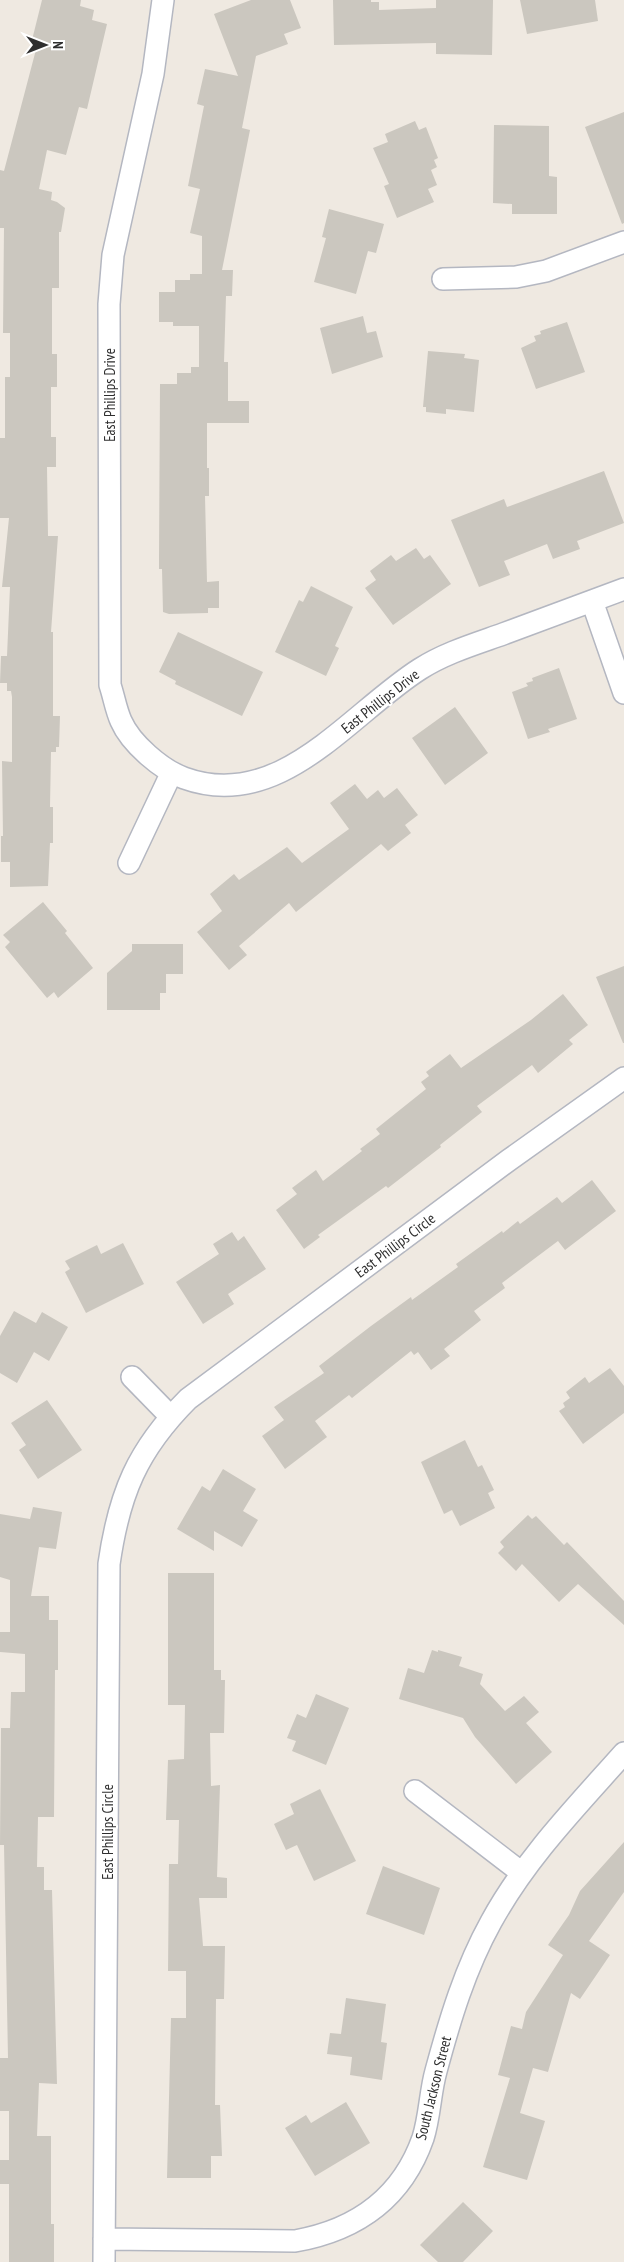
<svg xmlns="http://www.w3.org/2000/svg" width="624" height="2262" font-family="'PT Sans Narrow',sans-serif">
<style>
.building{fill:#cbc7bf}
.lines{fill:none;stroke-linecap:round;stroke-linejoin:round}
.street-casing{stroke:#b4b7c1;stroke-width:24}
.street{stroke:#fff;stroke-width:21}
.labels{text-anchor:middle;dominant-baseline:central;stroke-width:4;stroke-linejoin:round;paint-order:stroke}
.street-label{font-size:15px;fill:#2e2e2e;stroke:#fff}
</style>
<rect width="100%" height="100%" fill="#efe9e1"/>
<path class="building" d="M42,0H81L80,6L94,10L92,20L107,24L87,109L79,107L66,155L47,150L39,189L52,192L51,200L57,202L65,208L61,232H59V288H52V354H57V387H51V437H56V467H47L48,536H58L51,632H53V716H60L59,747H56V752H51L50,807H53V843H50L48,886L10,887V862H1V836H3L2,761L12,762V697L11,691H7V683H0L1,656H7L10,587H2L9,518H0V438H5V377H10V333H3L4,228H0V170L4,171L38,42L32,40Z
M251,0H290L301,28L284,34L288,44L256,56L242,128L250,130L222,270H233L232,296H226L224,362H228V401H249V423H207V468H209V496H205L207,582L219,581V608H208V613L169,614L163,612L162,569H159V559L160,384H177V373H191V367H199V326H173V322H159V292H175V280H190V274H202V236L190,233L200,189L188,186L204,106L197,104L205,69L238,76L214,14Z
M333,0H371V2H379V10L436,8V0H493L492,55L436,54V43L334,45Z
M520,0H595L598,21L527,34Z
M624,112V223L622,224L585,127Z
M415,121L419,130L426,127L438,158L434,160L437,167L431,170L437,185L428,189L434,202L397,218L384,186L389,184L373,148L388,142L385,134Z
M494,125L549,126V176L557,177V214H512V204L493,203Z
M329,209L384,224L376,253L368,251L356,294L314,282L326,238L322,237Z
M363,316L367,333L376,331L383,357L332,374L320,328Z
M567,322L585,372L536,389L521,348L536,341L534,336L541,334L540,331Z
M428,351L465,354L464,358L479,360L474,412L446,409V414L426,412V407H423Z
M604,471L624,523L577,541L580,549L553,559L547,544L504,561L510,575L479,587L451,520L504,499L507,507Z
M416,548L424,559L430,555L451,584L393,625L365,588L376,580L370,571L391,555L396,561Z
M311,586L353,607L335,646L339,648L326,676L275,652L299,600L303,602Z
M178,632L263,672L242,716L175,684L176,681L159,672Z
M559,668L577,719L548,729L550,732L528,739L512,692L528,686L526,683L533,681L532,678Z
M455,707L488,753L445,785L412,738Z
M355,784L367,799L378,790L384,798L397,788L418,815L405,825L411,833L388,851L381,844L296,912L289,903L239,946L247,955L229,970L197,932L222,911L210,894L234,874L239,880L287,847L302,863L349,829L330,803Z
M43,902L67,931L65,933L93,968L58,998L54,992L47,998L5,947L10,942L3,935Z
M132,944H183V974H166V993H160V1010H107V973L132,951Z
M624,966V1043H623L596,977Z
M563,994L588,1025L569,1040L573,1044L538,1073L532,1065L477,1106L482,1112L440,1145L441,1147L388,1188L386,1186L318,1235L320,1237L304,1249L276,1210L297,1194L292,1188L316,1170L323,1181L362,1151L360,1149L380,1134L376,1129L426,1089L421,1082L429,1076L426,1072L450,1054L461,1068L531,1020Z
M592,1180L616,1211L565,1250L558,1241L502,1283L505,1288L474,1311L481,1320L444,1349L450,1356L431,1370L418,1352L414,1355L411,1351L352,1398L349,1395L315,1421L327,1437L285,1469L262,1436L284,1420L274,1407L324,1373L319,1366L371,1326L411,1297L412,1300L458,1267L456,1264L502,1231L503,1233L518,1221L520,1224L557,1197L562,1203Z
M232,1232L238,1241L244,1236L266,1269L228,1294L234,1304L203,1324L176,1282L219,1254L213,1244Z
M123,1243L144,1284L86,1313L65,1272L70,1269L65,1261L97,1245L101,1254Z
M14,1311L36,1323L42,1312L68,1327L49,1361L34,1352L17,1383L0,1373V1336Z
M610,1368L624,1386V1413L583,1444L559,1411L565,1407L563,1403L570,1398L566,1392L585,1377L589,1383Z
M47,1400L82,1450L38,1479L19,1450L26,1445L11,1423Z
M465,1440L478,1467L482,1465L494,1490L488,1493L495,1508L460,1526L452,1510L444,1514L421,1462Z
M223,1469L256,1489L243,1511L258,1520L242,1547L214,1531V1551L177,1529L202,1486L210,1491Z
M33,1507L62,1512L56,1549L39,1547L31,1596H49V1620H58V1670H55L54,1817H38L37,1867H44V1890H52L57,2084L39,2083L37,2136H51V2224H54V2262H9V2184H0V2160H9V2111H0V2058H8L4,1845H0L1,1728H10L11,1692H25V1654L0,1652V1632H10V1580L0,1577V1514L30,1519Z
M528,1515L532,1519L536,1516L564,1545L567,1542L624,1601V1625L578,1584L559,1602L522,1564L516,1571L498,1553L504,1547L500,1542Z
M168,1573H214V1670H221V1680H225L224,1733H210L211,1786L220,1785L217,1877L227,1878V1898H199L203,1946H225L224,1999H216L215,2105H220L222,2156H211V2178H167L171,2018H186V1971H168L169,1864H178L179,1820H166L168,1760L184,1759L185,1705H168Z
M432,1650L438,1652V1650L462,1657L459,1666L483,1674L480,1684L505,1711L524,1696L539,1712L526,1723L552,1752L516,1784L475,1737L463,1718L399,1699L408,1668L424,1673Z
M316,1694L349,1708L326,1765L292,1751L296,1741L287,1738L297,1714L306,1718Z
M320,1789L356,1861L314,1881L297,1845L286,1850L274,1824L294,1814L290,1804Z
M624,1842V1892L589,1941L610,1955L580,1999L571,1993L548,2072L533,2068L520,2113L545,2121L527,2180L483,2167L510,2078L498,2075L511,2026L522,2029L526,2012L563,1955L548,1945L569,1915L580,1891Z
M383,1866L440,1888L424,1935L366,1914Z
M346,1998L386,2004L381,2042L387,2043L382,2080L350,2075L352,2057L327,2054L330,2033L341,2034Z
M346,2102L370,2143L315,2176L285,2128L306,2115L311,2123Z
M463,2202L493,2231L463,2262H438L420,2245Z"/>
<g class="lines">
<defs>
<path id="street" d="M163,0L153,74L113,255L109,304L110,685C114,697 116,710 121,721C131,744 162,770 184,778C280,813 349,714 420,669C445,653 475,644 503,634C544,619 584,604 624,589
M443,279L516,277L546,271L624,242
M592,601L624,693
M129,863L171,774
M132,1377L171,1417
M415,1791L522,1873
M104,2239L295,2241C357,2230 402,2198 423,2138C430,2116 430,2092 436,2071C450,2019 465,1969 491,1922C526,1858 576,1807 624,1753
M104,2262L109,1564C119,1494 137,1450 188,1399L509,1160L624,1078"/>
</defs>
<use href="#street" class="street-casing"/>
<use href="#street" class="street"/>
</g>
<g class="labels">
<g class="street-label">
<text transform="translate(109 395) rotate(-90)">East Phillips Drive</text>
<text transform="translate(380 701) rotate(-38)">East Phillips Drive</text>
<text transform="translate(395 1245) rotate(-37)">East Phillips Circle</text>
<text transform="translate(107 1832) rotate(-90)">East Phillips Circle</text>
<text transform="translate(433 2088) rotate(-76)">South Jackson Street</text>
</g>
</g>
<g transform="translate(45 45) rotate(90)" stroke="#ffffff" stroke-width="4" paint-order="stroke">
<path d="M0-4L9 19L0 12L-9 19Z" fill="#2e2e2e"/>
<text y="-8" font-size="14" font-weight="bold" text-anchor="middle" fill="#2e2e2e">N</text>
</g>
</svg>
